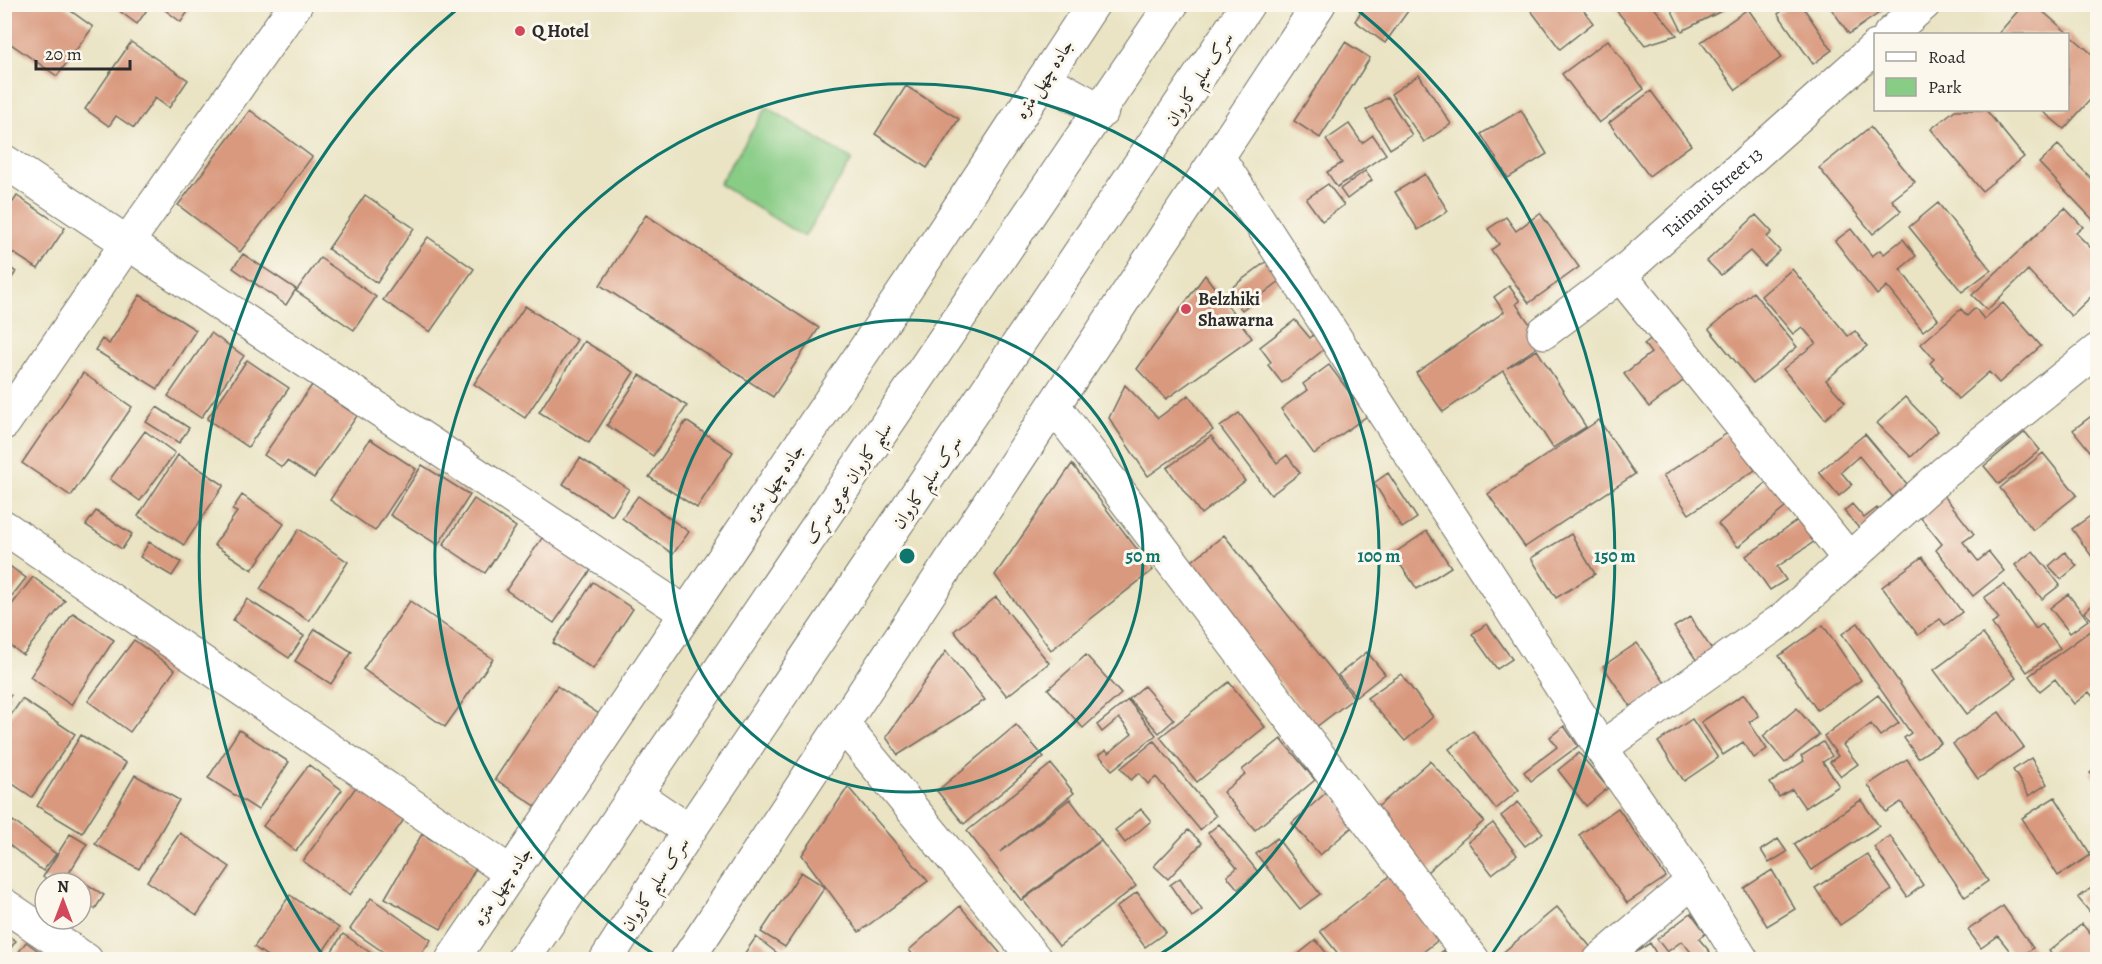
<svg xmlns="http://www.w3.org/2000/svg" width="2102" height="964" font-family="Alegreya,Amiri,serif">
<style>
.green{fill:#88cc86;stroke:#5a7c58;stroke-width:1.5}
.building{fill:#d9997e}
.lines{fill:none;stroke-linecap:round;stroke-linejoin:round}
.minor-casing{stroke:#6e6c61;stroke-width:35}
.major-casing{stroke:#6e6c61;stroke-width:35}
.minor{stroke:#fff;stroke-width:33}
.major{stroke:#fff;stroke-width:33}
.ring{fill:none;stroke:#0f766e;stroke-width:3}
.poi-dot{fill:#d1495b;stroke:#fbf7ec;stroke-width:2}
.labels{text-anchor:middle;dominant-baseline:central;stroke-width:6;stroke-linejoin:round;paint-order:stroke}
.poi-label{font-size:18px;font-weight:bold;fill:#2b2b2b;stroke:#fbf7ec;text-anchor:start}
.street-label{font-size:18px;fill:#2b2b2b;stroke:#fbf7ec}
.centre{fill:#0f766e;stroke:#fbf7ec;stroke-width:3}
.ring-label{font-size:18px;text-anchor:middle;font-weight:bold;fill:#0f766e;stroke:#fbf7ec;stroke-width:6;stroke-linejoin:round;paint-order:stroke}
</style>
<rect width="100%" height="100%" fill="#fbf7ec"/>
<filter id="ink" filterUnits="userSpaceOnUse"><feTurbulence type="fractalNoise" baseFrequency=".0167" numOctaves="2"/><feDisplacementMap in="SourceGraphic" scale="12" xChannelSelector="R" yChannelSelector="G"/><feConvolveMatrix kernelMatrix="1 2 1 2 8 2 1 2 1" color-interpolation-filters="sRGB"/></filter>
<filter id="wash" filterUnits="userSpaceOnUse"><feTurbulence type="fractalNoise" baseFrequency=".008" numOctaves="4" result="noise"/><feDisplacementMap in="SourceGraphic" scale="24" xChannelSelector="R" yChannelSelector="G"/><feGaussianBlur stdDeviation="1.35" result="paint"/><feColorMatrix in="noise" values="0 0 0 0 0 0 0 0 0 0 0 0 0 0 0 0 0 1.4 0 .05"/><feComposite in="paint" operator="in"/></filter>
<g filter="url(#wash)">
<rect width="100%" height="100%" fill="#eae4c5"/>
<path class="green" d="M767,107L852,160L804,237L719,184Z"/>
<g id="blocks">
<path class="building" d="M4,4H61L93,27L57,76L4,39Z
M110,4H151L137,24Z
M157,4H193L181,22Z
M937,4H953L941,12Z
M987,4H1002L991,11Z
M1366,4H1413L1385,43L1355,21Z
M1526,4H1579L1593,23L1560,49Z
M1611,4H1651L1677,35L1645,45Z
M1674,4H1735L1682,31L1670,7Z
M1792,4H1801L1832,50L1813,64L1778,14Z
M1828,4H1892L1849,34Z
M2024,4H2034L2098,59V91L2064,129L2041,110H2068V34H1998Z
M1748,9L1782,57L1736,90L1701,42Z
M1608,40L1644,89L1599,123L1562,74Z
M131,42L188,80L169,108L155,98L134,128L116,116L109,126L85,109Z
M1345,42L1370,58L1320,138L1294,121Z
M1419,75L1451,124L1424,142L1391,94Z
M906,86L959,119L927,168L875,134Z
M1651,91L1691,145L1649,176L1609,123Z
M1388,97L1412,135L1390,149L1366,110Z
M250,110L312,157L240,252L178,205Z
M1521,110L1547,154L1508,178L1481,134Z
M1955,110H1986L2024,157L1982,191L1931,129Z
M1349,124L1362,143L1373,135L1386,154L1337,187L1327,172L1342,163L1326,140Z
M1870,127L1915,182L1892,200L1901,211L1873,234L1819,168Z
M2058,145L2098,185V225L2039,163Z
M1365,171L1372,180L1347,199L1340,189Z
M1425,174L1448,211L1418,230L1395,192Z
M1328,184L1344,205L1322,221L1306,199Z
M365,195L414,228L377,283L328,249Z
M17,196L65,228L38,269L4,247V215Z
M1938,203L1991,270L1962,292L1909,227Z
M2065,208L2083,227L2076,233L2098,255V290L2071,316L2028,270L1987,310L1972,295Z
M1540,213L1579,267L1529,303L1491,250L1499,244L1488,229L1506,217L1516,231Z
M646,215L819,328L773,397L600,285Z
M1756,215L1772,232L1767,237L1780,251L1764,266L1750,251L1721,275L1707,261Z
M1851,229L1872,256L1880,250L1884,254L1903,239L1916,256L1900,269L1938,319L1923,331L1887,286L1877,295L1835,241Z
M428,237L474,269L430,332L383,300Z
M243,254L296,289L286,305L233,268Z
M320,258L376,297L354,330L296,291Z
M1271,258L1285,277L1242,310L1227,291Z
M5,264L16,272L5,288Z
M1792,269L1848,336L1855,331L1867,346L1826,380L1845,402L1825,419L1783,369L1816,343L1802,327L1793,334L1761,296Z
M1205,275L1252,338L1166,399L1137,369Z
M1509,286L1520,301L1516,304L1543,343L1507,368L1537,350L1586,427L1553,448L1503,371L1443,412L1416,373L1504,312L1494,297Z
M1753,292L1797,347L1753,383L1709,329Z
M140,295L196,330L158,389L95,350L102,339L109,344Z
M2003,303L2041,346L1999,383L1989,372L1958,399L1941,379L1943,377L1930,363L1934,359L1921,344L1961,309L1967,316L1975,308L1984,319Z
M525,306L577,340L525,418L474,384Z
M1295,320L1310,338L1321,329L1332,343L1282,383L1268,365L1271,362L1260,347Z
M1659,332L1692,374L1649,407L1624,374L1651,353L1644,344Z
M211,333L244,356L201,418L168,396Z
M584,341L634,372L589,443L539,412Z
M247,360L289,388L248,447L207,419Z
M1329,365L1367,416L1314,454L1281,409L1307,390L1303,384Z
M83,373L132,407L71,496L22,463Z
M640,375L687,406L653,456L607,425Z
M312,385L357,416L314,478L287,461L282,467L264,455Z
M1125,385L1158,418L1189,395L1213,430L1148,476L1109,418Z
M1905,397L1938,431L1911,457L1877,423Z
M157,407L189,428L179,443L146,422Z
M2098,411V461L2073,430Z
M1239,413L1277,463L1287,455L1300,473L1271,495L1220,427Z
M1599,420L1635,474L1525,547L1488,494Z
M686,421L733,452L697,508L649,477Z
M145,431L175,453L140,501L110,479Z
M1729,432L1755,470L1689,514L1663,476Z
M2025,432L2040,450L1999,484L1984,466Z
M1865,434L1912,490L1897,502L1859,456L1841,472L1852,485L1839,496L1819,472Z
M1211,436L1245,481L1201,514L1167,468Z
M370,439L416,469L375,531L330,500Z
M2043,453L2077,495L2033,530L2000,488Z
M178,455L224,485L184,545L138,516Z
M580,458L629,489L612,516L563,484Z
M1072,464L1153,570L1051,650L995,575Z
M422,465L470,495L438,545L390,515Z
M1388,473L1417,518L1402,528L1374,483Z
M1771,479L1791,503L1738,547L1718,524Z
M1942,493L1974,534L1963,542L1978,561L1989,552L2004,571L1973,596L1936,550L1942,544L1917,513Z
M242,495L284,524L252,570L214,545L237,512L232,510Z
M638,496L689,532L673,554L622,518Z
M474,499L516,527L485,573L443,545Z
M1852,504L1864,518L1877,508L1885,519L1865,535L1844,511Z
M96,511L132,534L122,549L86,525Z
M2096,512L2098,515V565L2072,529Z
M1808,513L1824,535L1777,567L1786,580L1770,590L1746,556Z
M299,529L348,562L309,621L260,589Z
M1427,531L1451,567L1417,589L1393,554Z
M545,534L593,567L554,623L506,590Z
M1571,534L1595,574L1556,598L1531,558Z
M1224,535L1354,698L1316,727L1187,565Z
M149,542L181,562L172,576L140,557Z
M2033,551L2060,585L2042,599L2015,565Z
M2065,552L2077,566L2061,579L2049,566Z
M1922,557L1962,612L1945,625L1940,619L1918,635L1882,587Z
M4,562L26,578L4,606Z
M33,577L65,601L23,655L4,641V615Z
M593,582L633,609L593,669L553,643Z
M2004,584L2036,629L2042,624L2060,648L2027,672L1992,624L1999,619L1984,598Z
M2068,594L2088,620L2070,633L2050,608Z
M996,597L1049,663L1007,696L954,631Z
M2098,598V620L2095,623L2084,612Z
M247,599L304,636L289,658L233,620Z
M410,601L493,659L445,727L363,669Z
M73,613L114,640L71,705L30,677Z
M1690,617L1715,654L1699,664L1674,627Z
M1858,623L1941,743L1918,758L1904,738L1911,733L1842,634Z
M1487,624L1512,659L1497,669L1472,634Z
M1823,625L1861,680L1817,710L1779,656Z
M2098,625V703L2089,692L2074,704L2055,679L2040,691L2029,676Z
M315,629L352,652L331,684L295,661Z
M1983,634L2016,678L1967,714L1934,670Z
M134,640L175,670L130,732L88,701Z
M1637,643L1667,686L1632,709L1603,666Z
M946,651L985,700L898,755L886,737Z
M1367,652L1385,674L1356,697L1338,675Z
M1086,655L1121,694L1083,728L1048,689Z
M1401,674L1433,717L1405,741L1367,698Z
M1229,682L1265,727L1197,782L1160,737Z
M557,686L605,718L543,811L495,779Z
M1144,686L1174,720L1159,733L1129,699Z
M4,691L11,695L4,705Z
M1744,694L1759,716L1749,722L1767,749L1754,758L1743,742L1723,755L1701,722Z
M1878,695L1899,723L1880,736L1871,724L1843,745L1858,764L1841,776L1830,762L1838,756L1824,736Z
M22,699L75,734L32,797L4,778V725Z
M1128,700L1156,735L1112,770L1099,755L1106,750L1109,753L1132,734L1119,718L1102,732L1097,725Z
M1797,708L1819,735L1785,763L1763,736Z
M1999,712L2024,747L1978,779L1953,744Z
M1692,719L1718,758L1684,781L1658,742Z
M1016,725L1044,757L964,824L937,791Z
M1564,726L1578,746L1531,781L1524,772L1557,747L1550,737Z
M239,730L289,762L258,810L208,778Z
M1473,731L1519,790L1496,809L1449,749Z
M81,735L126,763L82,833L37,806Z
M1281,739L1315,780L1255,830L1223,792L1245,774L1242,770Z
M1154,741L1216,816L1200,830L1156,777L1148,784L1139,773L1131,780L1121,768Z
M1823,742L1832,756L1823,762L1839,786L1805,808L1792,789L1779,797L1770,783L1804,761L1801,756Z
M1579,753L1608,788L1586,806L1558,770Z
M2031,758L2047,784L2029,796L2013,770Z
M1907,759L1988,881L1965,897L1901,802L1886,812L1868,785Z
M1430,761L1484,821L1427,872L1373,811Z
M1051,764L1074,793L1000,852L1070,799L1101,840L1021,900L967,831Z
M309,765L342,790L296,851L263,826Z
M2098,767V783L2090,773Z
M135,775L179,800L139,869L95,844Z
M361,780L408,814L350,895L303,861Z
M848,787L928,881L859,932L802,855Z
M1329,790L1358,822L1320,855L1292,823Z
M2055,797L2091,855L2058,876L2022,818Z
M1861,800L1879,826L1812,870L1794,844Z
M1518,802L1543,833L1525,846L1501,816Z
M1618,808L1666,877L1627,903L1579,835Z
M1141,809L1151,821L1125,843L1115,830Z
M13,821L56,854L43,871L4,841V832Z
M1493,823L1517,855L1492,874L1468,842Z
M1219,824L1258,872L1238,889L1227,876L1237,868L1208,833Z
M1188,830L1202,843L1168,879L1154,866Z
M180,833L230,867L197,915L147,881Z
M70,834L87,844L69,873L104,895L95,909L81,900V883H53L43,877Z
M422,834L477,866L441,929L385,898Z
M1890,836L1923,885L1907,897L1874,847Z
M1277,838L1320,894L1300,909L1256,854Z
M1778,839L1787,852L1769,863L1761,850Z
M1101,841L1136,886L1059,946L1023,900Z
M1867,854L1892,890L1840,925L1815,888Z
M1772,870L1795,909L1767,926L1744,888Z
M1396,871L1446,934L1413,960H1343L1320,931Z
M801,872L825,887L785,947L761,932Z
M1180,878L1202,910L1192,917L1170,885Z
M2098,883V922L2078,898Z
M1137,892L1166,932L1145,947L1116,908Z
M290,895L339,928L317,960H273L254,947Z
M371,898L431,940L417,960H395L350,929Z
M960,906L1006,960H917L909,950Z
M2003,906L2033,948L2017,960L1998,936L1981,948L1968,930Z
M1557,907L1599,957L1596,960H1494Z
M1691,913L1706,933L1699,939L1710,952L1701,960H1697L1682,941L1667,952L1657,939Z
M2082,924L2098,943V960H2056L2049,951Z
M4,933L16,941L4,957Z
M343,934L381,960H326Z
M756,937L777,953L773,960H740Z
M1316,940L1332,960H1291Z
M26,942L51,960H13Z
M1650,943L1660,960H1624Z
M1444,950L1452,960H1432Z"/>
</g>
</g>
<g filter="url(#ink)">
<use href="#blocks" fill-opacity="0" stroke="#6e6c61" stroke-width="1.5"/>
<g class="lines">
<defs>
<g id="minor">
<path d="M1890,34L1924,4"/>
<path d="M1218,157L1601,748L1693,881L1742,960"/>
<path d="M4,161L686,613"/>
<path d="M1620,275L1849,559"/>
<path id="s1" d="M1544,332L1620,275L1876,47"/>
<path d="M1055,407L1473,960"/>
<path d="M4,423L127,243L296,4"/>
<path d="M4,527L511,873"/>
<path d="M844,726L1036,960"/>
<path d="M1601,748L1783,619L1944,473L2098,350"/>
<path d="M4,905L86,960"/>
<path d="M452,960L909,284L1093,4"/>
<path d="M687,960L1319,4"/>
<path d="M1600,960L1693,881"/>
</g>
<path id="major" d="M1044,79L1102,111
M636,795L689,831
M523,960L1172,4
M606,960L689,831L1248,4"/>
</defs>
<use href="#minor" class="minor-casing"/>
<use href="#major" class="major-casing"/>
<use href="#minor" class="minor"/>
<use href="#major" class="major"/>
</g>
</g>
<g class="ring">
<circle cx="907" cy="556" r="236"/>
<path d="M660 958A472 472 0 1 1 1154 958"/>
<path d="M324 957A708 708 0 0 1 461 6M1353 6A708 708 0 0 1 1490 957"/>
</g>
<g class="poi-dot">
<circle cx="520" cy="31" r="6"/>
<circle cx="1186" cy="309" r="6"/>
</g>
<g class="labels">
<g class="poi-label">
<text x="532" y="31">Q Hotel</text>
<text x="1198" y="299">Belzhiki<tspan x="1198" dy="21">Shawarna</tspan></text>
</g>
<g class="street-label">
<text transform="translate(1044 79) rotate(-57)">جاده چهل متره</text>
<text transform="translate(1199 79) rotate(-57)">سرک سلیم کاروان</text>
<text stroke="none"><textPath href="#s1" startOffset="219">Taimani Street 13</textPath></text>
<text transform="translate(927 482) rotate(-56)">سرک سلیم کاروان</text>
<text transform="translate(774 483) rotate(-56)">جاده چهل متره</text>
<text transform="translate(848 483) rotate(-56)">سلیم کاروان عومي سړک</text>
<text transform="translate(655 884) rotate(-57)">سرک سلیم کاروان</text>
<text transform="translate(502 886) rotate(-56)">جاده چهل متره</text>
</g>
</g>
<circle cx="907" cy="556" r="9" class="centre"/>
<g class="ring-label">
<text x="1143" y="562">50 m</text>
<text x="1379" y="562">100 m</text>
<text x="1615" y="562">150 m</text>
</g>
<rect width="2102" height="964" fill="none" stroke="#fbf7ec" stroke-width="24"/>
<rect x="1874" y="33" width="195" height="78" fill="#fbf7ec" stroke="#a8a59f" stroke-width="1.5"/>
<rect x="1886" y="52" width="30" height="9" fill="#ffffff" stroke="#a8a59f" stroke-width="1.5"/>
<text x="1928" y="63" font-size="18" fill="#2b2b2b">Road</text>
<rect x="1886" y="78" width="30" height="18" fill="#88cc86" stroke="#a8a59f" stroke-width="1.5"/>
<text x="1928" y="93" font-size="18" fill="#2b2b2b">Park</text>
<g transform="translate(63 901)"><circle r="28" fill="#fbf7ec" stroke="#a8a59f" stroke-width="1.5"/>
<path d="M0-4.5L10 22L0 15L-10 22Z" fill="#d1495b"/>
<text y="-9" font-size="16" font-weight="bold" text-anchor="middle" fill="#2b2b2b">N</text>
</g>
<path d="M36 60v9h94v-9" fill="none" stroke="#2b2b2b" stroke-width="3"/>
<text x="45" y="60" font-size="18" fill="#2b2b2b" stroke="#fbf7ec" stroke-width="4.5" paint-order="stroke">20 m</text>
</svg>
